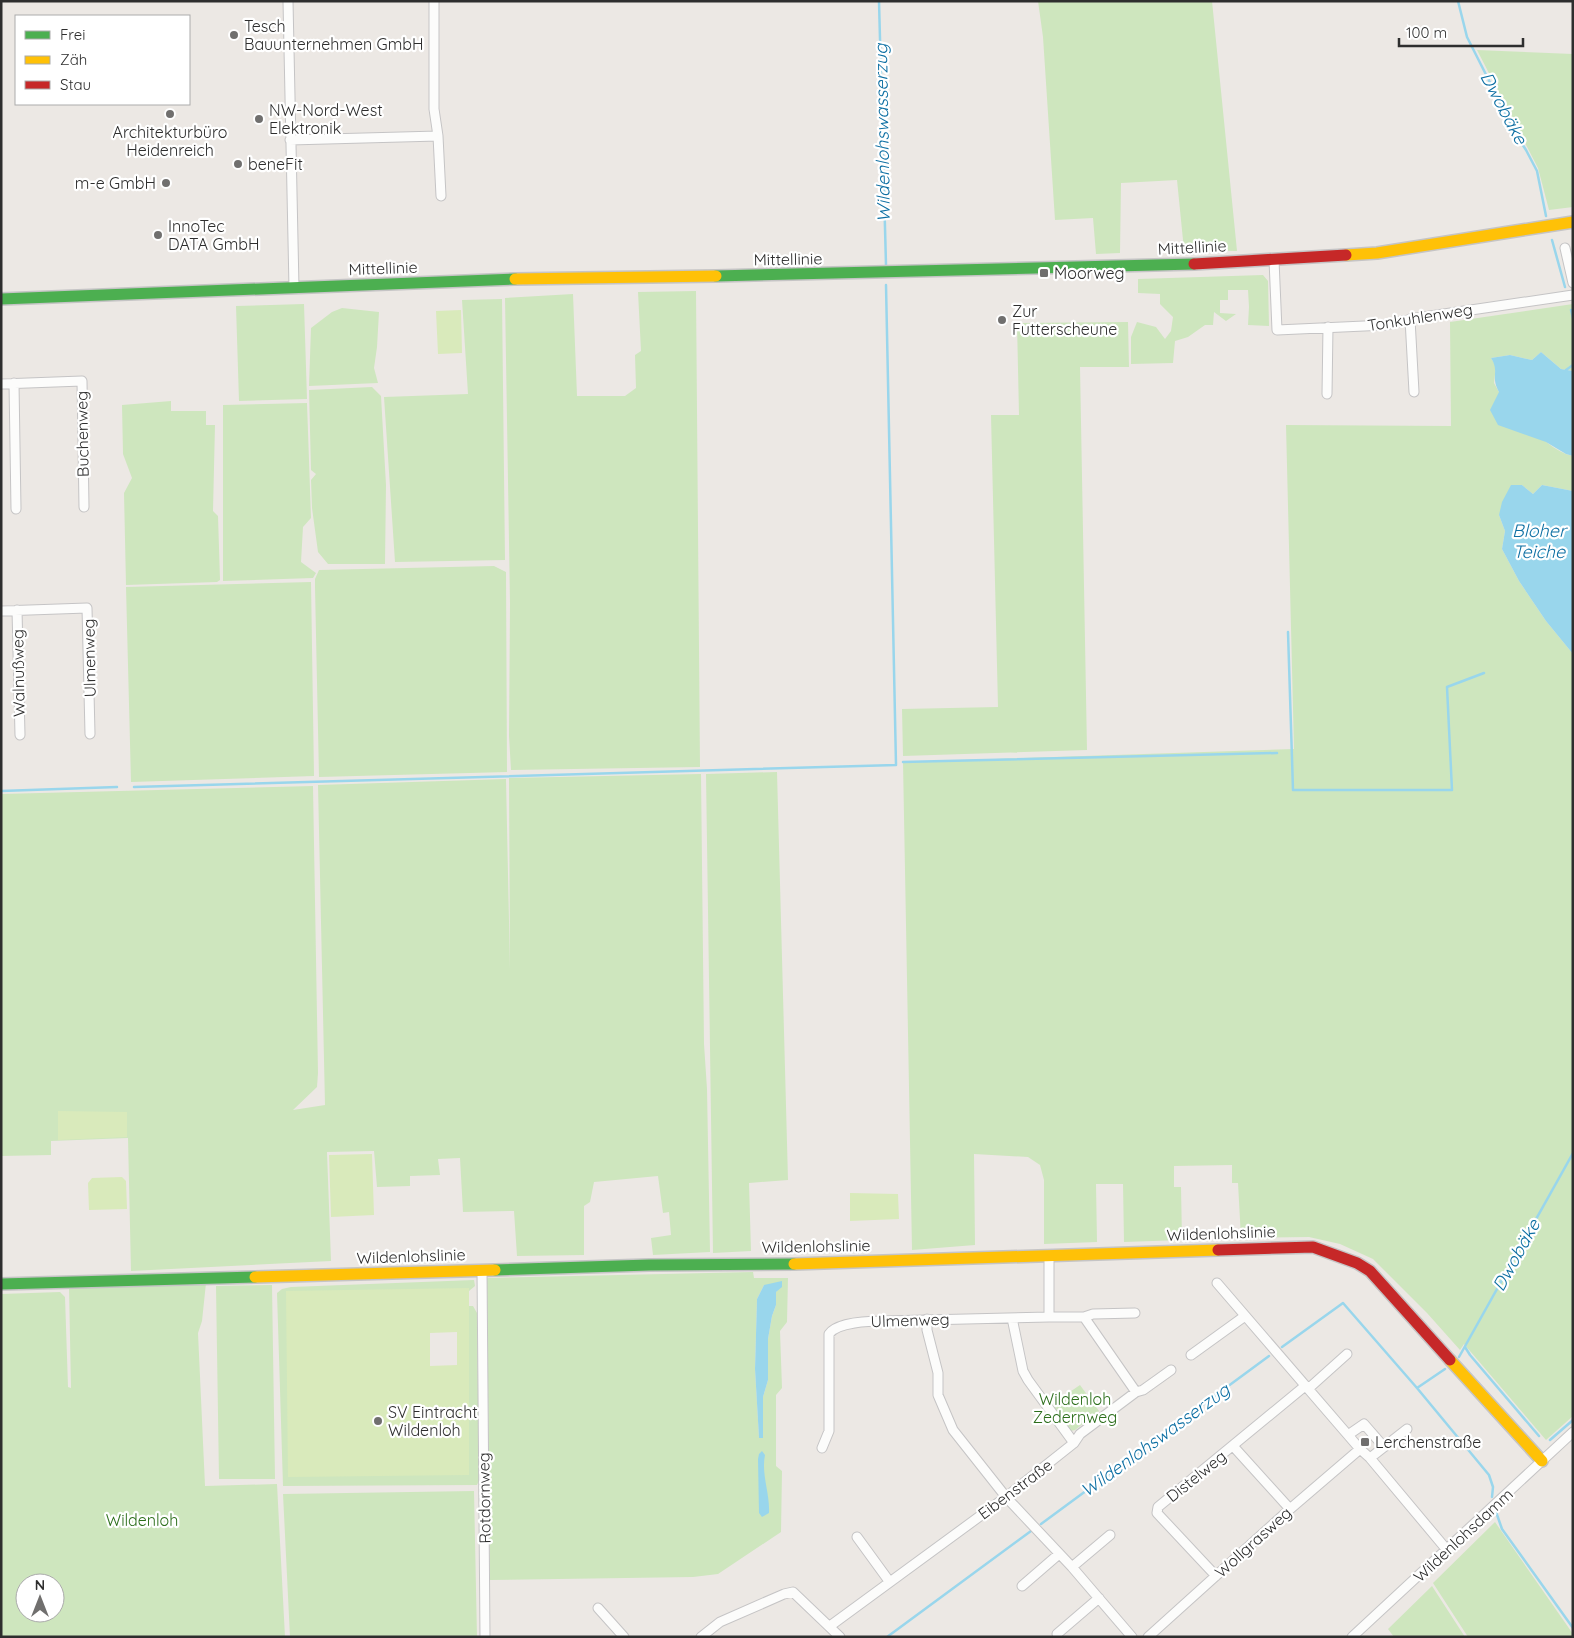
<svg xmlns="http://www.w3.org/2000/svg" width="1574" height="1638" font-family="Quicksand,sans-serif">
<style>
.green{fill:#cee6be;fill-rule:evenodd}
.pitch{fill:#d9eabb;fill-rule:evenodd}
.water{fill:#99d6ec}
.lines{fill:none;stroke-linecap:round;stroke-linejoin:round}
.stream{stroke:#99d6ec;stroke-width:2.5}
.street-casing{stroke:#c5c4c5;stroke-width:11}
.fast-casing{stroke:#c5c4c5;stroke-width:14}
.slow-casing{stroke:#c5c4c5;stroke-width:14}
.jam-casing{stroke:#c5c4c5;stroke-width:14}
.street{stroke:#fcfcfb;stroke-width:9}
.fast{stroke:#4caf50;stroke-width:11}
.slow{stroke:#ffc107;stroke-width:11}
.jam{stroke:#c62828;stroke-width:11}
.poi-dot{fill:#706f6e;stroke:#fff;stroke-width:2}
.labels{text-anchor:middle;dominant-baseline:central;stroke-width:4.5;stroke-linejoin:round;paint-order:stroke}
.poi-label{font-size:16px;fill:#2e2e2e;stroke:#fff;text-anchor:start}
.street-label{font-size:16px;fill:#2e2e2e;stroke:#fff}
.park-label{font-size:16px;fill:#2c6e1b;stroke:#fff}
.water-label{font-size:18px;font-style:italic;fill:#0d6fa3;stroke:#fff}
</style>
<rect width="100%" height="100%" fill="#ece8e4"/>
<path class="green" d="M1038,1H1212L1237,251L1184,250L1177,180L1121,183L1120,253L1096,254L1093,218L1055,220L1043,37Z
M1477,50L1573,54V207L1549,210L1538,168Z
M1263,275L1268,281L1269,326L1248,325L1249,307L1248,290H1228V300H1220V313L1236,314L1226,321L1214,312L1213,325H1205L1188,337L1175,341L1173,363L1131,364V337L1137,322L1156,327L1165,339L1171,331L1173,317L1160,304V294L1138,293V279Z
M696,291L700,767L511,770L509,736L510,603L505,298L573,294L577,396H625L636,388L635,355L641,351L638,292Z
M502,299L505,560L395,562L384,397L468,394L462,300Z
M304,304L307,399L239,401L236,306Z
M1573,304V371L1561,369L1541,352L1532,360L1510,355L1491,358L1496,366L1494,383L1499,392C1518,412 1545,450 1573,456V491L1542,485L1533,494L1522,485L1499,515L1505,531L1502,549L1519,581L1546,621L1573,654V1416L1546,1440L1464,1344L1460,1350L1427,1313L1373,1259L1340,1244L1309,1237L1241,1238L1238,1183H1232V1165L1174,1166V1187H1181L1182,1240L1124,1242L1123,1184H1096L1097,1242L1044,1244V1180L1040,1165L1028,1157L974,1154L975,1245L912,1250L903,762L1294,749L1286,425L1451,426L1450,322Z
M342,308L379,312L377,347L374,368L378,383L309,386L311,328L332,312Z
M1128,322L1129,367H1080L1087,750L903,756L902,709L998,707L991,415H1019L1017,323Z
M372,387L381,396L386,485L385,564H328L318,552L312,508L311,480L316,474L311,470L309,390Z
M171,401V411H206V425H215L213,511L218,516L220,580L217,582L126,585L124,493L132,478L123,454L122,405Z
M307,403L311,518L303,527L301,562L316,573L313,578L223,581V405Z
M494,566L506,572L507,772L319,777L315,587V579L319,570Z
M311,582L314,776L131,782L126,587Z
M777,772L788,1180L749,1183L751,1251L713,1253L706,774Z
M701,774L704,1044L707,1089L710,1252L653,1255L651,1238L671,1235L669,1212L663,1213L658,1176L594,1182L590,1202L584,1206V1255L517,1256L514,1211L463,1212L460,1158L438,1159L440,1175L410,1176V1186L377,1187L374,1151L327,1152L331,1261L131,1271L128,1138L51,1141V1155L1,1156V794L313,786L318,1073L317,1087L293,1110L325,1105L318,785L506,779L510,969L509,778Z
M753,1272L754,1278H788L787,1322L780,1331L782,1388L776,1395V1466L782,1471L781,1532L718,1574L693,1577L490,1580L487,1278ZM764,1285L778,1289L776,1292V1305L772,1316L768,1339V1380L763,1397V1417L759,1438L755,1369L757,1299Z
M474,1280L475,1286L469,1291L298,1294L457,1472L468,1306H473L477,1313L479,1481L477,1485L283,1486L277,1293L282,1289L291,1287Z
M206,1283L202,1321L198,1333L205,1486L277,1484L285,1637H1V1294L60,1292L65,1297L68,1387L71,1388L69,1287ZM25,1583H55V1613H25Z
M272,1285L275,1479H219L216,1286Z
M1080,1385L1099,1411L1075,1430L1070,1431L1052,1404Z
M474,1491L477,1637H290L283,1494Z
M1495,1522L1573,1634V1637H1468L1433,1583Z
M1432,1586L1465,1637H1394L1388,1629Z"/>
<path class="pitch" d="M461,310L462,353L438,354L436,311Z
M58,1111L127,1112V1137L58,1140Z
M372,1154L374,1215L331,1217L329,1155Z
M122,1177L126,1181L127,1209L89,1210L88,1183L92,1178Z
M850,1193L898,1194L899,1219L850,1221Z
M469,1288V1475L288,1477L286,1291ZM457,1332V1365L430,1366V1333Z"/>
<path class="water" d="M1541,352L1561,369L1573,371V456L1566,454L1546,442L1498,425L1490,410L1499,392C1490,376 1500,372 1491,358L1510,355L1532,360Z
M1511,485H1522L1533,494L1542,485L1573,491V654L1546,621L1519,581L1502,549L1505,531L1499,515L1502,502Z
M782,1281V1287L776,1292V1305L772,1316L768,1339V1380L763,1397V1438H759L755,1369L757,1299L764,1285Z
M762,1451L765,1455C761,1474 770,1493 769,1513L762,1517L759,1513L758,1459L759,1454Z"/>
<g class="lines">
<path class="stream" d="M879,1L886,265
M1458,1L1467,37L1517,136L1526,150L1537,171L1546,216
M1552,240L1565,287
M1571,310L1573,318
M1566,370L1573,365
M1288,632L1293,790H1452L1447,687L1484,673
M903,762L1277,753
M134,787L896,765L886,285
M1,791L117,787
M1282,1347L1343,1303L1417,1388
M1465,1347L1470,1355L1539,1436
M1459,1357L1573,1153
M1445,1369L1417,1388L1489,1475L1493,1487L1492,1497
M1550,1440L1573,1420
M1495,1509L1502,1529L1573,1628
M1041,1524L1269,1356
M887,1637L1031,1531"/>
<defs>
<path id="street" d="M288,1L294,288
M434,1V109L438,136
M290,140L438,136L441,196
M1565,248L1573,283
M1274,260L1277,330L1386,325L1410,319L1573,295
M1410,319L1414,392
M14,383L16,509
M1,384L82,381L84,507
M1327,394L1328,327
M17,610L20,735
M1,611L87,608L90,734
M482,1270L485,1637
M1217,1283L1360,1449L1370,1458L1447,1550
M1049,1317H1084L1136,1392
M1084,1317L1093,1314L1135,1313
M1012,1318L1023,1371L1028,1380L1074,1443
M927,1319V1330L938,1373V1395L953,1430L1006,1497L1072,1567L1132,1637
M1191,1355L1245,1316
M1308,1389L1347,1354
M1348,1435L1364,1424L1384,1447
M1233,1446L1290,1509
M822,1448L829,1431V1334C837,1322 870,1321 884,1321L1049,1317V1256
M1370,1458L1407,1429
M857,1537L889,1581
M1072,1567L1110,1535
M1216,1576L1157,1513L1158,1507L1305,1386
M1022,1586L1059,1554
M598,1608L624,1637
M830,1626L1006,1497L1074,1443L1080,1434L1136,1392L1143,1390L1171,1370
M1057,1634L1099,1598
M701,1637L720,1622L784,1594L793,1592L840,1637
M1148,1637L1290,1509L1360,1449
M1352,1637L1573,1432"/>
<path id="fast" d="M716,276L1194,264
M1,299L515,279
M495,1270L649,1265L794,1264
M1,1284L255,1277"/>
<path id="slow" d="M1346,255L1377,253L1573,222
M515,279L716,276
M794,1264L1218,1250
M255,1277L495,1270
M1450,1360L1542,1461"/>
<path id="jam" d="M1194,264L1346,255
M1218,1250L1313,1247L1357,1263L1370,1271L1450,1360"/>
</defs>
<use href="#street" class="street-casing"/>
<use href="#fast" class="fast-casing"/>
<use href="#slow" class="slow-casing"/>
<use href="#jam" class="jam-casing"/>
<use href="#street" class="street"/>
<use href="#fast" class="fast"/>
<use href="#slow" class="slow"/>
<use href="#jam" class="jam"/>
</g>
<g class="poi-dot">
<circle cx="234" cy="35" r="5"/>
<circle cx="170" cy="114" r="5"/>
<circle cx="259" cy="119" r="5"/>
<circle cx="238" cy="164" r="5"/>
<circle cx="166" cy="183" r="5"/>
<circle cx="158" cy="235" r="5"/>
<rect x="1039" y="268" width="10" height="10" rx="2.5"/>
<circle cx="1002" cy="320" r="5"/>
<circle cx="378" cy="1421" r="5"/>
<rect x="1360" y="1437" width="10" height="10" rx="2.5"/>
</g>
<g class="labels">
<g class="poi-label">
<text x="244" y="26">Tesch<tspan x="244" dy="18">Bauunternehmen GmbH</tspan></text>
<text x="269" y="110">NW-Nord-West<tspan x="269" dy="18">Elektronik</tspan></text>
<text x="170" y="132" text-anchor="middle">Architekturbüro<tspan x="170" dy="18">Heidenreich</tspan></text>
<text x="248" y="164">beneFit</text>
<text x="156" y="183" text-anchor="end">m-e GmbH</text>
<text x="168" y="226">InnoTec<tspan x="168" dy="18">DATA GmbH</tspan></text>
<text x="1054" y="273">Moorweg</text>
<text x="1012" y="311">Zur<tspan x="1012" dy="18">Futterscheune</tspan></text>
<text x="388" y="1412">SV Eintracht<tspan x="388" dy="18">Wildenloh</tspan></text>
<text x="1375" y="1442">Lerchenstraße</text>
</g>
<g class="street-label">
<text transform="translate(1192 247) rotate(-3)">Mittellinie</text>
<text transform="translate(788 259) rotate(-1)">Mittellinie</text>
<text transform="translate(383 268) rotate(-2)">Mittellinie</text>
<text transform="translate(1420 317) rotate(-9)">Tonkuhlenweg</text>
<text transform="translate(82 434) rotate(-91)">Buchenweg</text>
<text transform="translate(89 658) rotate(-91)">Ulmenweg</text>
<text transform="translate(18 673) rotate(-91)">Walnußweg</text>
<text transform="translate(1221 1233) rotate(-2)">Wildenlohslinie</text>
<text transform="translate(816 1246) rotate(-1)">Wildenlohslinie</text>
<text transform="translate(411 1256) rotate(-2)">Wildenlohslinie</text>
<text transform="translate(910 1320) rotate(-2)">Ulmenweg</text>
<text transform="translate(1196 1476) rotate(-39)">Distelweg</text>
<text transform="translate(1015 1489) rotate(-37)">Eibenstraße</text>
<text transform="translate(484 1498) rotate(-91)">Rotdornweg</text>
<text transform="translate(1463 1535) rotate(-43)">Wildenlohsdamm</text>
<text transform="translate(1253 1542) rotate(-42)">Wollgrasweg</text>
</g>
<g class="park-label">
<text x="1075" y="1399">Wildenloh<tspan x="1075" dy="18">Zedernweg</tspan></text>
<text x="142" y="1520">Wildenloh</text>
</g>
<g class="water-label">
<text transform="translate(1504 108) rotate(62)">Dwobäke</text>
<text transform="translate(882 133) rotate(-91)">Wildenlohswasserzug</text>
<text x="1539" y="530">Bloher<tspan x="1539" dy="21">Teiche</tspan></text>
<text transform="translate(1516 1255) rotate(-61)">Dwobäke</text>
<text transform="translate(1155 1440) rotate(-36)">Wildenlohswasserzug</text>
</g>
</g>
<rect width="1574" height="1638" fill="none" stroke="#2e2e2e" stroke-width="5"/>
<rect x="15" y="15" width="175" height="90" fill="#ffffff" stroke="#ababab"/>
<rect x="25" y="31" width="25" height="8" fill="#4caf50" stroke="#ababab"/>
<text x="60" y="40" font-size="15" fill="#2e2e2e">Frei</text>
<rect x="25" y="56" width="25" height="8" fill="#ffc107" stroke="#ababab"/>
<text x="60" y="65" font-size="15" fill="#2e2e2e">Zäh</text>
<rect x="25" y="81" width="25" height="8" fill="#c62828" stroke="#ababab"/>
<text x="60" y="90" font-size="15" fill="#2e2e2e">Stau</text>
<g transform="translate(40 1598)"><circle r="24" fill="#ffffff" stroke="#ababab"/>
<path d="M0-4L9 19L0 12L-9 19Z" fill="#706f6e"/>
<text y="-8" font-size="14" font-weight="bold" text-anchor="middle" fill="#2e2e2e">N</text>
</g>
<path d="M1399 38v8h124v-8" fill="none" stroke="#2e2e2e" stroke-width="2.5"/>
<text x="1406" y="38" font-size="15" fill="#2e2e2e" stroke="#ffffff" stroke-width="4" paint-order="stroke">100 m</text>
</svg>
